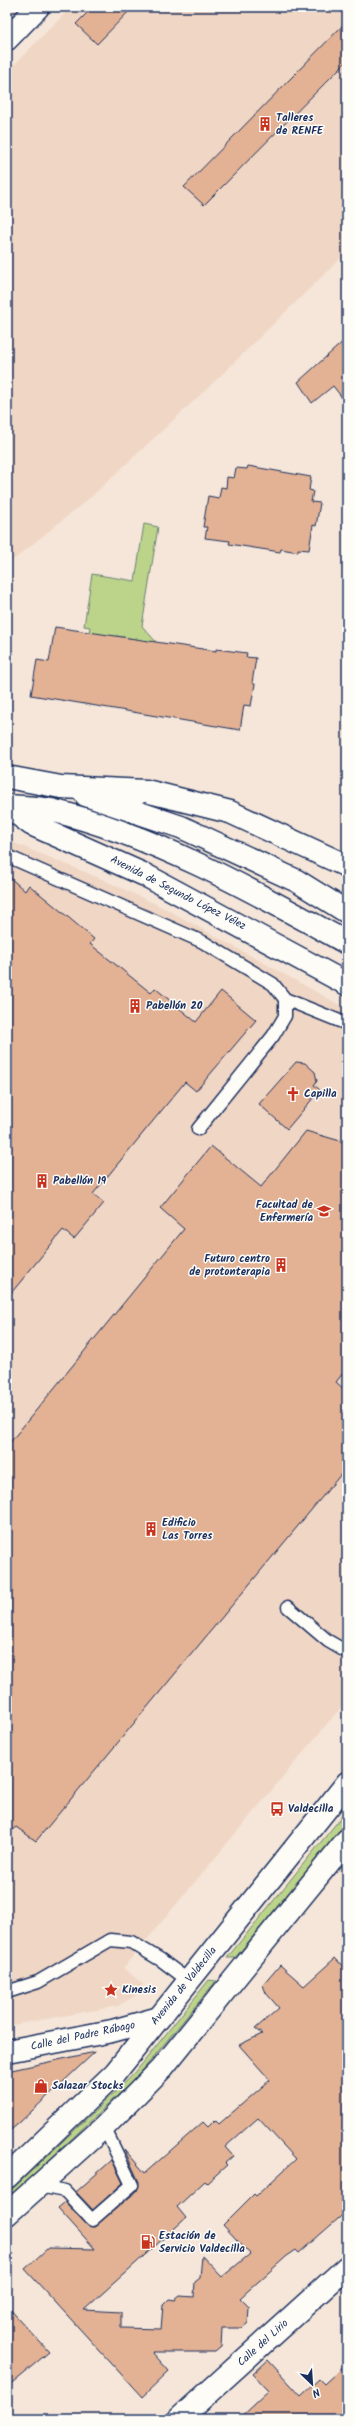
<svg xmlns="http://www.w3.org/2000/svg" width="354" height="2426" font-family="Kalam,sans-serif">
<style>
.built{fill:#f0d6c4}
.green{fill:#bcd48a;stroke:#6c8274}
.building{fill:#e3b294;stroke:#1b2f5e;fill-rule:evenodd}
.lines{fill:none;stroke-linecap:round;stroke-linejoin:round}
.service-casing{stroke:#1b2f5e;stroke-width:15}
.minor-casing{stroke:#1b2f5e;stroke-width:25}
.primary-casing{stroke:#1b2f5e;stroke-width:25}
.trunk-casing{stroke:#1b2f5e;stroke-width:25}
.service{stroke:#fdfcf7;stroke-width:12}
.minor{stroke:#fdfcf7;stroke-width:22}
.primary{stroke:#fdfcf7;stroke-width:22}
.trunk{stroke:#fdfcf7;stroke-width:22}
.labels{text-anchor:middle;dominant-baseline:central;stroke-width:3;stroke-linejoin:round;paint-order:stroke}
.poi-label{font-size:11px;font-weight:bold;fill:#1b2f5e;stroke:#fdfcf7;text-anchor:start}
.street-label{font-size:11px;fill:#1b2f5e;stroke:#fdfcf7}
</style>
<rect width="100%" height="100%" fill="#f5e6d9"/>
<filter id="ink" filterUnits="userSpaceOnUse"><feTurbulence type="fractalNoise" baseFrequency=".025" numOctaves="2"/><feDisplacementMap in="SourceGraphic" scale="8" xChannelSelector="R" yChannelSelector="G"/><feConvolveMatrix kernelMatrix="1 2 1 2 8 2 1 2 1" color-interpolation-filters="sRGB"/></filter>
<g filter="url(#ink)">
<path class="built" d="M71,7H347V252L214,382L92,496L7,565V72Z
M7,840L104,880L166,909L347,1009V1700L123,1968L143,1984L136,1995L118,2006L7,2026Z"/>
<path class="green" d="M144,524L158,527L142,626L157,643L117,636L88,638L90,627L84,626L92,574L135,581Z
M347,1810V1822L235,1958H227Z
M209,1980L216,1981L137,2077L7,2200V2194L134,2074Z"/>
<path class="building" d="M93,7H133L97,44L76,24Z
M347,21V61L204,205L184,187Z
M347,338V404L333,386L312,403L298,382Z
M248,466L311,477L309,490L313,491L311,502L320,503L316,526L313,525L309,550L298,549V552L281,549L280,552L229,544L230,541L205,538L207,527H203L208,496L219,498L221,487L226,488L227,477L234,478L236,468L247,469Z
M55,627L216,651V649L247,653L246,657L256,658L252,683L255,684L251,706L244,705L240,730L31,695L37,660L49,662Z
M7,875L25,891L29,885L62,912L94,939L90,944L151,993L155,988L196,1022L221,991L256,1020L196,1091L185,1082L93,1194L104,1203L74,1239L63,1230L7,1298Z
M296,1062L305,1063L315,1072L317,1081L314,1085L320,1090L287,1129L259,1104Z
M306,1131L347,1143V1368L336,1382L347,1392V1467L36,1841L16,1827L7,1834V1446L184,1229L160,1208L211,1146L261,1187Z
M335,1958L347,1971V2211L299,2253L296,2250L287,2256L240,2298L249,2307L248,2323L242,2328H222L221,2347L215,2352H152L169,2371L142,2397L25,2269L48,2248L95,2249L58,2208L65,2202L87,2225L94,2227L137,2191L139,2182L124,2149L145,2173L203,2122L208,2127L215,2120L219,2124L270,2080L239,2045L262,2034L255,2029L279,2008L266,1993L263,1985L280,1965L304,1986ZM258,2118L296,2159L256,2196L254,2194L223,2225L250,2254L222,2277L202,2256L200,2278L195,2282L194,2297L180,2296L175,2300L169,2299L163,2305L161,2329L121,2328V2312L84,2310L186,2218L177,2207L205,2181L207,2183L227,2165L225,2163L233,2156L225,2147Z
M95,2052L18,2124L7,2133V2071Z
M112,2160L123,2183L93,2210L76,2192Z
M7,2306L49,2352L7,2387Z
M268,2360L301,2396L319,2379L324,2384L347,2363V2412L339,2419H239L269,2391L253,2374Z"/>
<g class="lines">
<defs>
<path id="service" d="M7,856L203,942L273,984L285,999V1016L273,1036L198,1129
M285,999L347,1024
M288,1607L328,1641L347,1652
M7,1992L38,1982L110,1940L131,1942L161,1960L189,1981
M39,2186L65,2191L92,2220L132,2185L104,2127"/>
<path id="minor" d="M7,2051L112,2031L159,2018
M179,2419L347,2267"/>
<path id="primary" d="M7,777L61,787L146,791L230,812L347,866
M86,795L181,827L297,881L347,912
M7,806L31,824L145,875L347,984
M8,806C22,807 37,807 51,810C156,836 253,891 347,943
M7,2177L115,2073L347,1783
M7,2214L104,2127L162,2068L347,1840"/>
<path id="trunk" d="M7,39L38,7"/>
</defs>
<use href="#service" class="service-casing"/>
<use href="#minor" class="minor-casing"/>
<use href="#primary" class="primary-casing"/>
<use href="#trunk" class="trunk-casing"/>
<use href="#service" class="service"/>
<use href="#minor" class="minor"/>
<use href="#primary" class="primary"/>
<use href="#trunk" class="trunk"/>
</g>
</g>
<defs>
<symbol id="building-bare" viewBox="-9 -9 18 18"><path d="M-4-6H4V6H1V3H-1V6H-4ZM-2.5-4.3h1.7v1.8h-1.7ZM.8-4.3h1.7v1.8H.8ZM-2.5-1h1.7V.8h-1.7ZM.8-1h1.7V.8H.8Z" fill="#c8321e" stroke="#fdfcf7" stroke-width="2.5" paint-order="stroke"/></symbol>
<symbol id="church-bare" viewBox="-9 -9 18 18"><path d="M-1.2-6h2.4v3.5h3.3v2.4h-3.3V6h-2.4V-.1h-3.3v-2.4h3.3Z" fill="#c8321e" stroke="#fdfcf7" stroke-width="2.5" paint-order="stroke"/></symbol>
<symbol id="university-bare" viewBox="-9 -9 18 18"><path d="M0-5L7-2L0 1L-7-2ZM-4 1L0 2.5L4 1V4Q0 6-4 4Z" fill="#c8321e" stroke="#fdfcf7" stroke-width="2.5" paint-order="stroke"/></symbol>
<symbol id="bus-bare" viewBox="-9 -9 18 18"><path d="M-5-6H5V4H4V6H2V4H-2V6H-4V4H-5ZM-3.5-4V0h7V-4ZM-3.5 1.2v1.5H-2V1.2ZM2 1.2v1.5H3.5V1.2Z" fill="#c8321e" stroke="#fdfcf7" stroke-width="2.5" paint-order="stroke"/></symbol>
<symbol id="sight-bare" viewBox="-9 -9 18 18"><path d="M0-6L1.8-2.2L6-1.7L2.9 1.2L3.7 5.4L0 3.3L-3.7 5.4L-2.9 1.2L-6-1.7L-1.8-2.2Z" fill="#c8321e" stroke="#fdfcf7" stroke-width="2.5" paint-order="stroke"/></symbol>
<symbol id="shop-bare" viewBox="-9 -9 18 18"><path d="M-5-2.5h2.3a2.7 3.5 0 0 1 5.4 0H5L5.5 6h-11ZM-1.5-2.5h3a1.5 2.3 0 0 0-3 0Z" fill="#c8321e" stroke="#fdfcf7" stroke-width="2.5" paint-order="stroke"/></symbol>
<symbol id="fuel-bare" viewBox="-9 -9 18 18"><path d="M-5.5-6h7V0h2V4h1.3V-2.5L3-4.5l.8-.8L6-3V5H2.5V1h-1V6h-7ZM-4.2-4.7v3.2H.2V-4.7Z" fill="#c8321e" stroke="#fdfcf7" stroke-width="2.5" paint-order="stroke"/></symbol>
</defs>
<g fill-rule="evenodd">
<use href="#building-bare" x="255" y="114" width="20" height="20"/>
<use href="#building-bare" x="125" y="996" width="20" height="20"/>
<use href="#church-bare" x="283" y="1084" width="20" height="20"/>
<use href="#building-bare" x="32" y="1171" width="20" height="20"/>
<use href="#university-bare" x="314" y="1201" width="20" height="20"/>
<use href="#building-bare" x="271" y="1255" width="20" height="20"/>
<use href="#building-bare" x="141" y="1519" width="20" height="20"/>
<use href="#bus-bare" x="267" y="1799" width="20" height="20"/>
<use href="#sight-bare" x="101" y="1980" width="20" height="20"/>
<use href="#shop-bare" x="31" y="2076" width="20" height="20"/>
<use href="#fuel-bare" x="138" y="2232" width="20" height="20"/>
</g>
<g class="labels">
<g class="poi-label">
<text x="276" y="118">Talleres<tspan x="276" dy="13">de RENFE</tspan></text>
<text x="146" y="1006">Pabellón 20</text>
<text x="304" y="1094">Capilla</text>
<text x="53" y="1181">Pabellón 19</text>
<text x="313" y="1205" text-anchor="end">Facultad de<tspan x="313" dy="13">Enfermería</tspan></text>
<text x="270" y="1259" text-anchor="end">Futuro centro<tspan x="270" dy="13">de protonterapia</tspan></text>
<text x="162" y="1523">Edificio<tspan x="162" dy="13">Las Torres</tspan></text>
<text x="288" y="1809">Valdecilla</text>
<text x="122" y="1990">Kinesis</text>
<text x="52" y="2086">Salazar Stocks</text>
<text x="159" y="2236">Estación de<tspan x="159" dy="13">Servicio Valdecilla</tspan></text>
</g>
<g class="street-label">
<text transform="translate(178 893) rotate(27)">Avenida de Segundo López Vélez</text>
<text transform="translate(184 1986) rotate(-51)">Avenida de Valdecilla</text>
<text transform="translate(83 2036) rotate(-12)">Calle del Padre Rábago</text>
<text transform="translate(263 2343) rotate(-42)">Calle del Lirio</text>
</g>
</g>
<rect width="354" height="2426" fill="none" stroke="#fdfcf7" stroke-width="24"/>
<rect x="12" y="12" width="330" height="2402" fill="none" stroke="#1b2f5e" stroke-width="1.5" filter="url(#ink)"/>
<g transform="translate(312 2384) rotate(155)" stroke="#fdfcf7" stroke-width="3" paint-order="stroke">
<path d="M0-3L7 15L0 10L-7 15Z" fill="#1b2f5e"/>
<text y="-6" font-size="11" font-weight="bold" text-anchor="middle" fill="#1b2f5e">N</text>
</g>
</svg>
